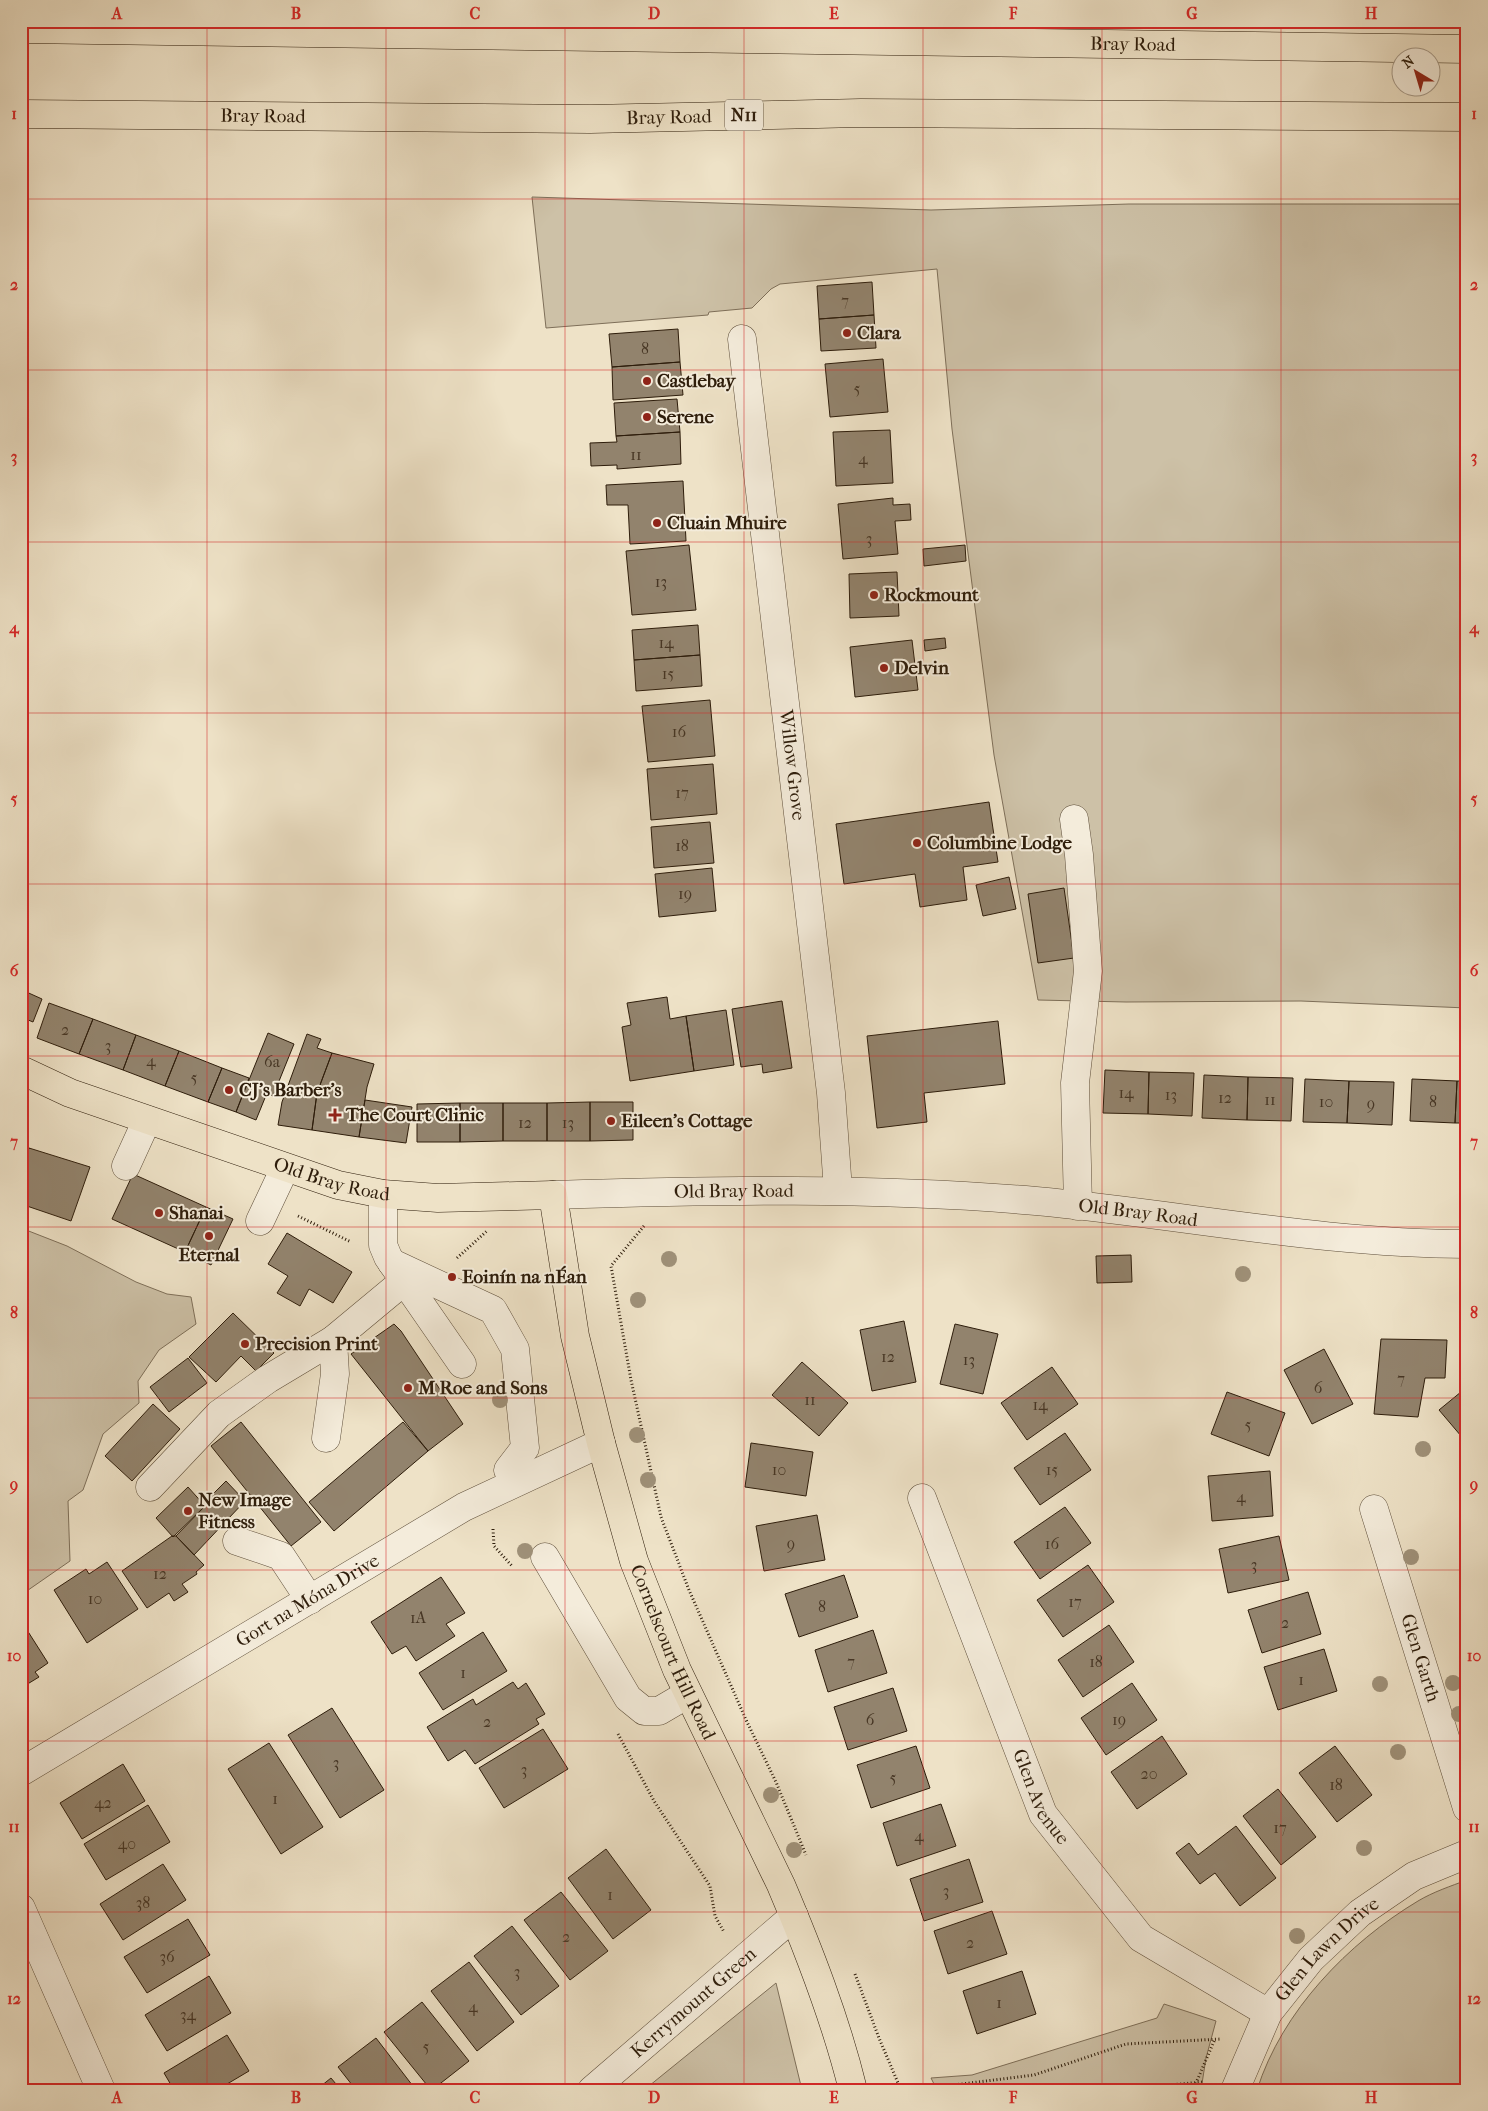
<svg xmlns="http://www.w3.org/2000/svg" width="1488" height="2111" font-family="'IM FELL French Canon',serif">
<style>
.green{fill:#cdc1a7;stroke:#7e6f59}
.building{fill:#92836d;stroke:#2e1d0b}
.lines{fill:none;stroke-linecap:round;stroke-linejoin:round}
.minor-casing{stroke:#5e4e3a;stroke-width:29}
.major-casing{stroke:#2e1d0b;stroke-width:29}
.highway-casing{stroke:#2e1d0b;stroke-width:29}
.path{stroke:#2e1d0b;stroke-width:3;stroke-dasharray:1 2.5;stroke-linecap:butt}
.minor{stroke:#f4ecdb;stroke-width:28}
.major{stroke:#eee2c7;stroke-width:28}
.highway{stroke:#eee2c7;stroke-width:28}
.tree{fill:#9f9179}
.grid{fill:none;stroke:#d62828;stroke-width:1;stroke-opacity:0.55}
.poi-dot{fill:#8f2418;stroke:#f4ecdb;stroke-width:2}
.labels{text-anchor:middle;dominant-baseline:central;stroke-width:4;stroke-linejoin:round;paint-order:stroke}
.number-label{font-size:16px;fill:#473624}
.shield{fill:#f4ecdb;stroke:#695b49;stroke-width:1}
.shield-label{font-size:18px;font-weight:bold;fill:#2e1d0b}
.street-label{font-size:19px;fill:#2e1d0b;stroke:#f4ecdb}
.poi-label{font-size:19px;font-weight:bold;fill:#2e1d0b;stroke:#f4ecdb;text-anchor:start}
.neatline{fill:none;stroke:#d62828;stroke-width:2}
.grid-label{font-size:16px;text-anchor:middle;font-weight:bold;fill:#d62828}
</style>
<rect width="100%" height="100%" fill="#eee2c7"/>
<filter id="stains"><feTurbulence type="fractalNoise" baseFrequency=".004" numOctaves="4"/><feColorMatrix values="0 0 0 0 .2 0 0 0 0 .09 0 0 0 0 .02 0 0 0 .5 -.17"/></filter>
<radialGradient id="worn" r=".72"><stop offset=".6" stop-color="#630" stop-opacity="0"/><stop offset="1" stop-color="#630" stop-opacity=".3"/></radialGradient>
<path class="green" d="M532,197L931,210L1129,204H1467V1008L1301,1001L1126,1002L1038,1000L994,755L952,429L937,269L780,284L771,289L752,308L709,312L708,315L546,328Z
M21,1228L67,1246L136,1282L167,1294L191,1297L196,1324L159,1350L138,1381L139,1403L103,1434L83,1490L68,1501L70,1561L21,1595Z
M1467,1880V2090H1257C1282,2011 1348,1943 1418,1901C1433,1892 1451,1886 1467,1880Z
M776,1983L802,2090H644Z
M1164,2004L1216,2021L1206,2058L1201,2090H937L931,2078L972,2075L1157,2018Z"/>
<path class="building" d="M872,282L874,315L819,319L817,286Z
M874,315L876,348L821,351L819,319Z
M678,329L680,362L612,367L609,334Z
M883,359L888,412L830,417L825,364Z
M680,362L683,395L613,400L612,367Z
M677,399L680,432L616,436L614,403Z
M890,430L893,483L836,486L833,432Z
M680,432L681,464L617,469V465L591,466L590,443L617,442L616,436Z
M683,481L686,541L630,544L628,505H607L606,485Z
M893,498V505L910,504L911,520L895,521L898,554L843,559L838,504Z
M689,545L696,610L632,615L626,551Z
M965,545L966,561L924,566L923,549Z
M897,572L899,616L850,618L849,574Z
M698,625L700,655L634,660L632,630Z
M945,638L946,648L925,651L924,640Z
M912,640L918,690L855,697L850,647Z
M700,655L702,686L636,691L634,660Z
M710,700L715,756L648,762L642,706Z
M713,764L717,814L651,820L647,769Z
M989,802L998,862L963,867L967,900L920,907L915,874L844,884L836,824Z
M710,822L714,863L654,868L651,827Z
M712,868L716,911L659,917L655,874Z
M1009,877L1016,909L983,916L976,885Z
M1064,888L1074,958L1038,963L1028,894Z
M22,990L42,999L33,1022L21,1017Z
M667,997L670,1019L686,1016L694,1071L630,1081L622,1027L631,1025L627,1003Z
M782,1001L792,1068L763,1073L762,1064L741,1067L732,1009Z
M49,1003L93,1019L79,1054L37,1038Z
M726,1010L734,1065L694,1071L686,1016Z
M93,1019L136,1035L123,1070L79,1054Z
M998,1021L1005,1084L924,1093L927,1122L877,1128L867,1036Z
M268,1033L294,1044L273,1096L267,1093L256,1120L236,1112Z
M307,1034L321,1039L317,1048L332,1053L317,1093L312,1130L278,1125L282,1102Z
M136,1035L179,1051L165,1086L123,1070Z
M179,1051L222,1068L208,1102L165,1086Z
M332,1053L374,1064L367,1087L359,1137L312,1130L317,1093Z
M222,1068L249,1078L236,1112L208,1102Z
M1105,1070L1149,1072L1148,1114L1103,1113Z
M1149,1072L1194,1073L1192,1116L1148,1114Z
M1204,1075L1248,1077L1247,1120L1202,1118Z
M1248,1077L1293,1078L1291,1121L1247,1120Z
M1305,1079L1349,1081L1347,1123L1303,1122Z
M1412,1079L1457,1081L1455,1123L1410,1121Z
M1349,1081L1394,1082L1392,1125L1347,1123Z
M1457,1081H1467V1123H1455Z
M365,1100L412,1107L406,1143L359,1137Z
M590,1102V1141H547V1103Z
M590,1102H633V1140L590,1141Z
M460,1103V1142H417V1104Z
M460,1103H503V1141L460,1142Z
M503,1103H547V1141H503Z
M21,1145L29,1148L21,1172Z
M29,1148L90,1167L71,1221L21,1204V1172Z
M133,1174L206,1207L185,1252L112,1219Z
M206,1207L233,1219L211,1265L185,1252Z
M287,1233L352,1272L333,1303L309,1289L300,1306L277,1293L288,1276L268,1264Z
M1131,1255L1132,1282L1097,1283L1096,1256Z
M233,1313L274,1353L256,1371L241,1356L216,1382L189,1357Z
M904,1321L916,1382L872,1391L860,1330Z
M394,1324L401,1331L463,1424L428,1451L351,1354Z
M955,1324L998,1334L983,1394L940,1384Z
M1381,1339L1447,1340L1445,1378H1425L1418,1417L1374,1414Z
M1324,1349L1353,1404L1312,1424L1284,1370Z
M188,1358L207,1383L169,1412L150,1387Z
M802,1362L848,1403L819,1436L772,1395Z
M1052,1367L1078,1404L1027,1440L1001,1403Z
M1467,1387V1443L1439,1410Z
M1227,1392L1285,1413L1269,1456L1211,1434Z
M153,1404L180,1429L132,1481L105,1456Z
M241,1422L321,1522L291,1546L211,1446Z
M403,1422L428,1451L334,1531L309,1502Z
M1065,1433L1091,1470L1040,1505L1014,1468Z
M751,1443L813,1452L806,1496L745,1487Z
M1270,1471L1273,1516L1212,1521L1208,1476Z
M226,1481L245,1501L194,1555L176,1536L205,1506L203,1504Z
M188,1487L205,1506L173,1537L156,1518Z
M1065,1507L1091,1543L1040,1579L1014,1542Z
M817,1515L825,1560L764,1571L756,1526Z
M172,1536H176L204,1565L196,1572L197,1574L182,1584L188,1592L174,1601L169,1593L147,1608L122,1571Z
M1279,1536L1289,1580L1228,1593L1219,1549Z
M107,1562L138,1609L87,1643L54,1590L86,1569L89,1574Z
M1088,1565L1114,1602L1063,1637L1037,1600Z
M844,1575L858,1617L799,1637L785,1594Z
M441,1577L465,1613L446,1624L455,1636L416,1661L406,1646L392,1654L371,1622Z
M1308,1592L1321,1634L1262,1653L1248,1610Z
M1109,1625L1134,1662L1083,1697L1058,1660Z
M27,1630L48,1663L35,1672L39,1677L21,1688V1633Z
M873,1630L887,1673L828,1692L815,1650Z
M483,1632L507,1671L443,1710L419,1673Z
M1324,1649L1337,1691L1278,1710L1264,1667Z
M513,1682L518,1689L526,1683L545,1714L536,1719L539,1724L475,1764L465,1750L448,1761L427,1727L473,1699L476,1705Z
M1132,1683L1157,1720L1106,1755L1081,1718Z
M893,1688L907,1731L848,1750L834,1707Z
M332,1708L384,1790L340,1818L288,1735Z
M543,1729L568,1769L504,1808L479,1768Z
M1162,1736L1187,1774L1137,1809L1111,1772Z
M269,1743L323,1827L281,1854L228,1769Z
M916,1746L930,1788L871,1808L857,1765Z
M1335,1746L1372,1795L1337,1822L1299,1773Z
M123,1764L145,1801L82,1839L60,1803Z
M1278,1789L1316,1837L1281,1865L1243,1816Z
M941,1804L956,1846L897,1866L883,1823Z
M148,1805L170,1842L106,1880L84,1844Z
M1236,1826L1276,1878L1240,1906L1215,1873L1200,1884L1176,1853L1189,1843L1198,1855Z
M606,1849L651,1910L613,1939L568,1878Z
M969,1859L983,1902L924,1921L910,1879Z
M163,1864L186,1900L123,1940L100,1904Z
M561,1892L608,1951L570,1980L524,1920Z
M992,1911L1007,1954L948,1974L934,1931Z
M188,1919L210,1955L147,1993L124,1957Z
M512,1926L559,1986L521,2015L474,1956Z
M469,1962L514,2022L477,2051L431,1991Z
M1022,1971L1036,2014L977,2034L963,1991Z
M209,1976L231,2013L167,2051L145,2015Z
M422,2002L469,2061L432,2090H431L384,2032Z
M227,2035L249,2071L217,2090H174L164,2073Z
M376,2038L416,2090H356L338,2067Z
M331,2078L341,2090H316Z"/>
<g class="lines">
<defs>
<g id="minor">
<path id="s1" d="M742,339L831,1093L838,1190"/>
<path d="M1074,819L1079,855L1088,971L1075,1083L1078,1206"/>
<path d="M126,1166L147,1120"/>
<path d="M383,1194V1245L388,1257L462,1364"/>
<path id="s2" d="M553,1195C714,1190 875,1187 1036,1201C1180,1214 1322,1244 1467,1244"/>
<path d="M260,1221L285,1168"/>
<path d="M392,1263L493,1310L515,1349L525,1448L508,1470"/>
<path d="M326,1438L335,1374L333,1340"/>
<path d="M150,1487L219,1414L268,1379L333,1340L404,1281"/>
<path id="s3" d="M922,1498L1043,1814L1141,1938L1268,2013"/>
<path id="s4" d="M1374,1509L1467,1808"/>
<path d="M237,1541L281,1556L310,1600"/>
<path d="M545,1557L628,1698L644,1711H659L688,1694"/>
<path id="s5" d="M21,1772L464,1507L601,1443"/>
<path d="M21,1908L101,2090"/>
<path id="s6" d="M592,2090L794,1916"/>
<path id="s7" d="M1235,2090L1268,2013L1311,1959L1360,1913L1414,1876L1467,1854"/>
</g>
<g id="major">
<path id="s8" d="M21,1070L70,1093L338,1185L383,1194L438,1198L553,1195L575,1336L601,1443L634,1561L677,1670L781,1885C809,1951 836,2020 853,2090"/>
</g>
<g id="highway">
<path id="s9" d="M21,29L1467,49"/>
<path id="s10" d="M21,114L590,119L861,113L1467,117"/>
</g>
</defs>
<use href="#minor" class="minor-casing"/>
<use href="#major" class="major-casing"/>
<use href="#highway" class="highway-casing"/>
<path class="path" d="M298,1216L351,1242
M644,1226L611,1266L631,1380L661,1517L689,1590L747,1722L776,1782L806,1855
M457,1258L488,1230
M493,1529L494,1546L512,1566
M618,1734L654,1801L710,1886L715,1916L724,1932
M855,1974L879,2038L901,2090
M931,2090L938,2087L1034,2075L1126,2044L1221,2039
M1139,2090L1146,2087L1203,2082
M1193,2090L1215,2039"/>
<use href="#minor" class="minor"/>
<use href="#major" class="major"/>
<use href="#highway" class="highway"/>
</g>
<g class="tree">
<circle cx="669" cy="1259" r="8"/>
<circle cx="1243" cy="1274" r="8"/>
<circle cx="638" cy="1300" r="8"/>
<circle cx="500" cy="1400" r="8"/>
<circle cx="637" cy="1435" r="8"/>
<circle cx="1423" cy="1449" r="8"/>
<circle cx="648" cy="1480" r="8"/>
<circle cx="525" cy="1551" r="8"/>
<circle cx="1411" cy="1557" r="8"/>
<circle cx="1453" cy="1683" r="8"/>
<circle cx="1380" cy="1684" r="8"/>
<circle cx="1459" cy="1714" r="8"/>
<circle cx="1398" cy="1752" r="8"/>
<circle cx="771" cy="1795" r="8"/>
<circle cx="1364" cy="1848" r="8"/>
<circle cx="794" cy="1850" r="8"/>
<circle cx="1297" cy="1936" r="8"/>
</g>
<path class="grid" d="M207,21V2090M386,21V2090M565,21V2090M744,21V2090M923,21V2090M1102,21V2090M1281,21V2090M21,199H1467M21,370H1467M21,542H1467M21,713H1467M21,884H1467M21,1056H1467M21,1227H1467M21,1398H1467M21,1570H1467M21,1741H1467M21,1912H1467"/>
<g class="poi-dot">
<circle cx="847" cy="333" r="5"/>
<circle cx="647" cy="381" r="5"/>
<circle cx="647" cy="417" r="5"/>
<circle cx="657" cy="523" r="5"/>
<circle cx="874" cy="595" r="5"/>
<circle cx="884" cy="668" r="5"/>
<circle cx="917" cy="843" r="5"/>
<circle cx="229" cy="1090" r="5"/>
<path d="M332.5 1107.5h5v5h5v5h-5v5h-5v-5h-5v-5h5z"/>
<circle cx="611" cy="1121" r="5"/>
<circle cx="159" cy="1213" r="5"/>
<circle cx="209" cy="1236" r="5"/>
<circle cx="452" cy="1277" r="5"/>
<circle cx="245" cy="1344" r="5"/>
<circle cx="408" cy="1388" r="5"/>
<circle cx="188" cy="1511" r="5"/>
</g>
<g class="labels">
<g class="number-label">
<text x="845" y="300">7</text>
<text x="645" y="348">8</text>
<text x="857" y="388">5</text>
<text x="636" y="454">11</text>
<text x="863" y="458">4</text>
<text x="869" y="538">3</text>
<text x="661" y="581">13</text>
<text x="666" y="642">14</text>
<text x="668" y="673">15</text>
<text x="679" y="731">16</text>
<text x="682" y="792">17</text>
<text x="682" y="845">18</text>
<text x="685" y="893">19</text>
<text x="65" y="1029">2</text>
<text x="108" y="1045">3</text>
<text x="151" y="1060">4</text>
<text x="272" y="1061">6a</text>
<text x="194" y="1077">5</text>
<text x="1126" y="1092">14</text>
<text x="1171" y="1094">13</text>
<text x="1225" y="1097">12</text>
<text x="1270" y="1099">11</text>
<text x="1326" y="1101">10</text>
<text x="1433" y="1101">8</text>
<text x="1371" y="1103">9</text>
<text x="525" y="1122">12</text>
<text x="568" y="1122">13</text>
<text x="888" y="1356">12</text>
<text x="969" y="1359">13</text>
<text x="1401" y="1378">7</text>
<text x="1318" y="1387">6</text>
<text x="810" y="1399">11</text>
<text x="1040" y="1404">14</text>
<text x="1248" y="1424">5</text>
<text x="779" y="1469">10</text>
<text x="1052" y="1469">15</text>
<text x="1241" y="1496">4</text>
<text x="791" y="1543">9</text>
<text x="1052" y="1543">16</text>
<text x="1254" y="1564">3</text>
<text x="160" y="1573">12</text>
<text x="95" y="1598">10</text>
<text x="1075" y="1601">17</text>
<text x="822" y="1606">8</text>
<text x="418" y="1617">1A</text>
<text x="1285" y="1622">2</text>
<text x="851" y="1661">7</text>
<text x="1096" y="1661">18</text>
<text x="463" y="1672">1</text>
<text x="1301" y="1679">1</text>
<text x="870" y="1719">6</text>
<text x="1119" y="1719">19</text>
<text x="487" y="1721">2</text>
<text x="336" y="1762">3</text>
<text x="524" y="1769">3</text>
<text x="1149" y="1773">20</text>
<text x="893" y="1777">5</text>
<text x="1336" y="1784">18</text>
<text x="275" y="1798">1</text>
<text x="103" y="1802">42</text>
<text x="1280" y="1827">17</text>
<text x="919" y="1835">4</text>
<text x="127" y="1843">40</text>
<text x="946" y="1890">3</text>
<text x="610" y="1894">1</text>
<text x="143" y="1902">38</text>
<text x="566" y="1936">2</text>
<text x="970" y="1942">2</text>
<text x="167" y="1956">36</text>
<text x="517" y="1971">3</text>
<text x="999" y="2002">1</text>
<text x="473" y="2006">4</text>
<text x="188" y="2014">34</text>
<text x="426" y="2046">5</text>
</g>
<rect class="shield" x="725" y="99.5" width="38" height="31" rx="4"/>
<g class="shield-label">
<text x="744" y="115">N11</text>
</g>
<g class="street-label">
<text stroke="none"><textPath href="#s9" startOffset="1112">Bray Road</textPath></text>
<text stroke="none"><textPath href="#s10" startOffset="242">Bray Road</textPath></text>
<text stroke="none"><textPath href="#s10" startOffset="648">Bray Road</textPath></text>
<text stroke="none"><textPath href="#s1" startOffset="429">Willow Grove</textPath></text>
<text stroke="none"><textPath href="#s8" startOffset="330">Old Bray Road</textPath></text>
<text stroke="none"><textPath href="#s2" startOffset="181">Old Bray Road</textPath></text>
<text stroke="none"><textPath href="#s2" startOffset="586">Old Bray Road</textPath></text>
<text stroke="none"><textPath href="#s5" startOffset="334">Gort na Móna Drive</textPath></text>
<text stroke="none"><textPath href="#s8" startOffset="1028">Cornelscourt Hill Road</textPath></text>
<text stroke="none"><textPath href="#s4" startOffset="156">Glen Garth</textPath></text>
<text stroke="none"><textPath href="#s3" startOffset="322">Glen Avenue</textPath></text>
<text stroke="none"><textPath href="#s7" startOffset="171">Glen Lawn Drive</textPath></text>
<text stroke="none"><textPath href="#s6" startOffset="134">Kerrymount Green</textPath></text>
</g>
<g class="poi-label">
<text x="857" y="333">Clara</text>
<text x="657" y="381">Castlebay</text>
<text x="657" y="417">Serene</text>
<text x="667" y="523">Cluain Mhuire</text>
<text x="884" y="595">Rockmount</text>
<text x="894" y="668">Delvin</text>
<text x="927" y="843">Columbine Lodge</text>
<text x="239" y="1090">CJ's Barber's</text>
<text x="346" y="1115">The Court Clinic</text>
<text x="621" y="1121">Eileen's Cottage</text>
<text x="169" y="1213">Shanai</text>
<text x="209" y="1255" text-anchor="middle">Eternal</text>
<text x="462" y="1277">Eoinín na nÉan</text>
<text x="255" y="1344">Precision Print</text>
<text x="418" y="1388">M Roe and Sons</text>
<text x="198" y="1500">New Image<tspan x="198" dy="22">Fitness</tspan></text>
</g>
</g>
<rect width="1488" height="2111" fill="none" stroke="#eee2c7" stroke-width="55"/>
<g transform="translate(1416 72) rotate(322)"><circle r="24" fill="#f4ecdb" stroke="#a59988"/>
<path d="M0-4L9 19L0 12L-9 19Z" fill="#8f2418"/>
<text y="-8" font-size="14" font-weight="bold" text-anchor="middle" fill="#2e1d0b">N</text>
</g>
<rect x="28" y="28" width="1432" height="2056" class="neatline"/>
<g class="grid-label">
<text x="117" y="19">A</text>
<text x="296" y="19">B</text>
<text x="475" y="19">C</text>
<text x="654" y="19">D</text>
<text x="834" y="19">E</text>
<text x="1013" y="19">F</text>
<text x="1192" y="19">G</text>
<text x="1371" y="19">H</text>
<text x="14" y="119">1</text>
<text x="1474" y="119">1</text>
<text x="14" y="290">2</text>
<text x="1474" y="290">2</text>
<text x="14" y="462">3</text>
<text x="1474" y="462">3</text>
<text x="14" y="633">4</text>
<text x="1474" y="633">4</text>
<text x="14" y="804">5</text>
<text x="1474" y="804">5</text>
<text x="14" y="976">6</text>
<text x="1474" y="976">6</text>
<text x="14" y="1147">7</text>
<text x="1474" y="1147">7</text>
<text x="14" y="1318">8</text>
<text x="1474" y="1318">8</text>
<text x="14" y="1490">9</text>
<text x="1474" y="1490">9</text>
<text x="14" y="1661">10</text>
<text x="1474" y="1661">10</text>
<text x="14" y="1832">11</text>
<text x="1474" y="1832">11</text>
<text x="14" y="2004">12</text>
<text x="1474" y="2004">12</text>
<text x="117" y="2103">A</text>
<text x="296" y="2103">B</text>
<text x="475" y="2103">C</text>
<text x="654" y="2103">D</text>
<text x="834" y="2103">E</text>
<text x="1013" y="2103">F</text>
<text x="1192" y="2103">G</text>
<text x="1371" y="2103">H</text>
</g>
<rect width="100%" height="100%" filter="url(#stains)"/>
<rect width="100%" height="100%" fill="url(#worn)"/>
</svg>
